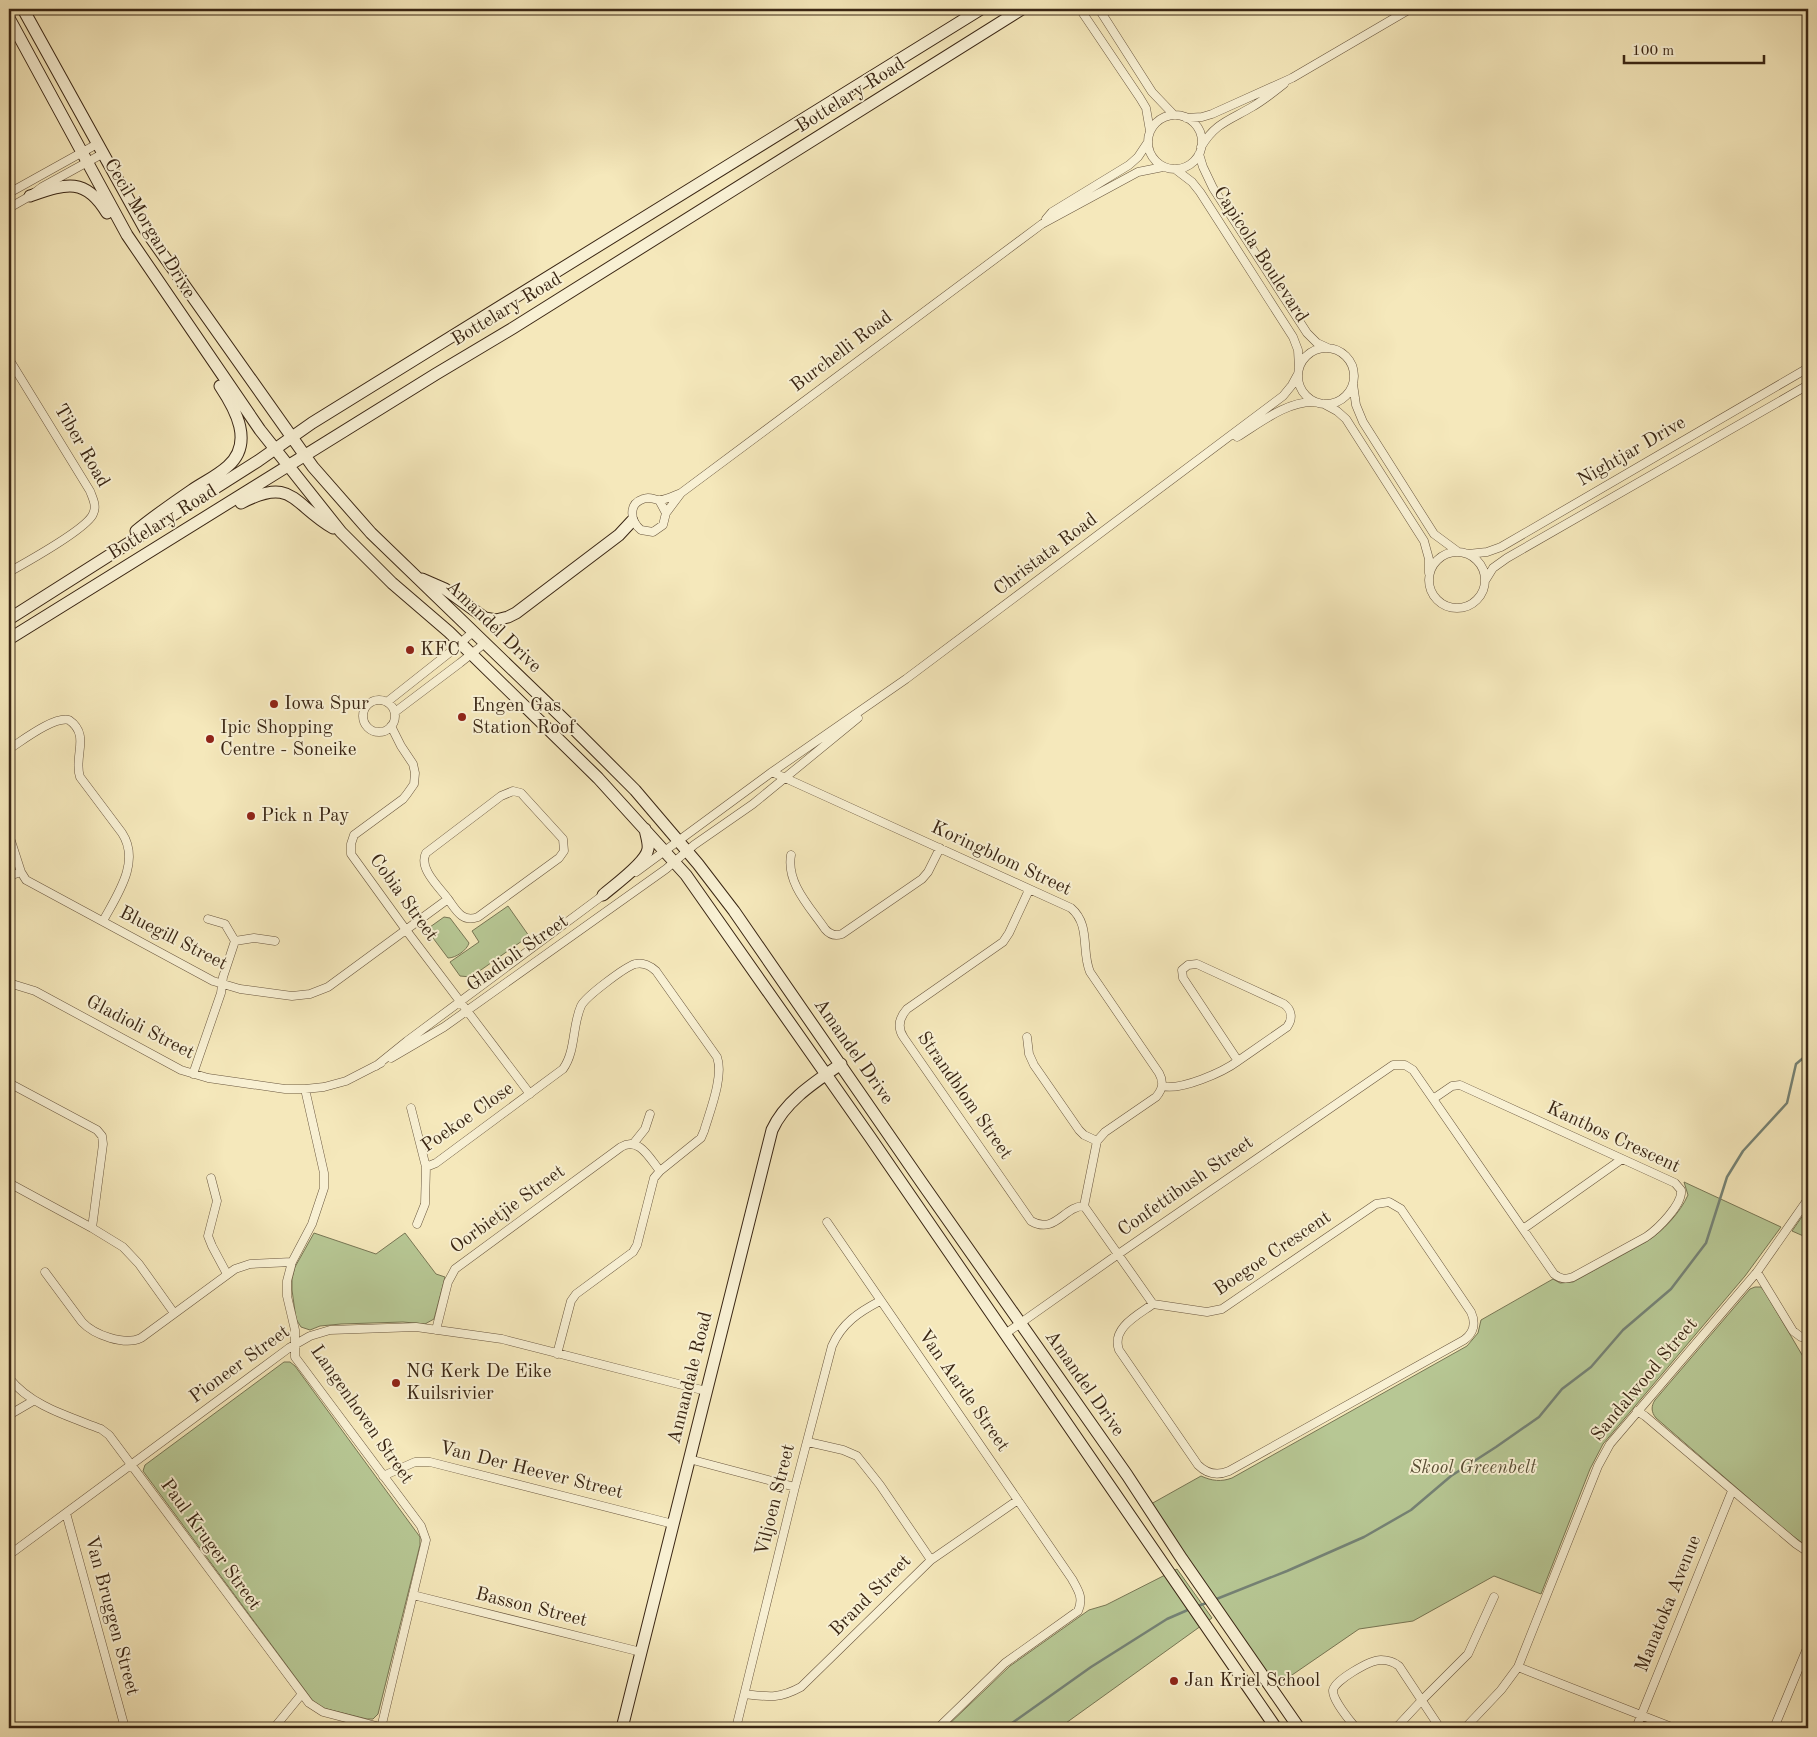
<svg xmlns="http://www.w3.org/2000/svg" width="1817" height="1737" font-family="'Old Standard TT',serif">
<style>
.green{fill:#b7c794;stroke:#787654}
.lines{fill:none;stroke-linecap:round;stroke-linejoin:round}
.stream{stroke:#758275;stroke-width:2.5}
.street-casing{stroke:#69563e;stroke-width:9}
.secondary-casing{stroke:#3a2614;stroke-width:13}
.street{stroke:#f8f0d3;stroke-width:8}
.secondary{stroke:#f8f0d3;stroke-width:11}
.poi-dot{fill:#8f2418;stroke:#f8f0d3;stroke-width:2}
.labels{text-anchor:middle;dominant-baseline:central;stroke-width:4;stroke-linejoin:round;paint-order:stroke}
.street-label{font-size:19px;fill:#3a2614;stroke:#f8f0d3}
.poi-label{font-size:19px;fill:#3a2614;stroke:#f8f0d3;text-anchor:start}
.park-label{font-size:19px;font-style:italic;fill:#594e34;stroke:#f8f0d3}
</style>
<rect width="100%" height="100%" fill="#f5e8bb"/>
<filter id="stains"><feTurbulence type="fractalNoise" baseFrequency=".004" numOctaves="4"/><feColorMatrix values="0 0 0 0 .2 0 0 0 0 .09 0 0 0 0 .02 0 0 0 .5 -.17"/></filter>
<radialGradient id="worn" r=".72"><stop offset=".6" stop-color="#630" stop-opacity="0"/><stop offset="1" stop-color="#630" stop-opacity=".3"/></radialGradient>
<path class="green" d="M508,906L529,936L471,977L460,976L450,962L479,942L472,931Z
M444,917L450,918L469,943C467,950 456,958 448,958L430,934V927Z
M1684,1182L1781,1227L1745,1276L1603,1444L1590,1469L1541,1594L1494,1576L1413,1621L1359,1629L1276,1686L1151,1504L1201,1476C1212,1481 1221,1482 1232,1478L1467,1346L1478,1333L1481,1320L1553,1279L1560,1283L1573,1282L1646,1242C1663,1231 1680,1213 1688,1195Z
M1808,1208V1238L1792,1231Z
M314,1233L376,1254L405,1233L436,1274L445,1277L434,1319L425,1324L403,1322L341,1324L320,1326L310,1330L301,1327L296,1319L292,1290V1279L295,1267Z
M1755,1287H1761L1765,1292L1808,1365V1547L1790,1534L1656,1418C1651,1412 1651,1406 1655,1400L1750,1289Z
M284,1362H290L295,1366L420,1537V1545L378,1714L373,1719H367L323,1708L313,1701L143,1471L145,1465Z
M1177,1569L1212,1618L1059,1728H945L1010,1666L1089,1610L1106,1605Z"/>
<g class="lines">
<path class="stream" d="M1214,1600L1287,1571L1364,1537L1411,1510L1451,1476L1496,1447L1539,1417L1562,1389L1591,1367L1623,1330L1671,1289L1706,1243L1727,1177L1743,1151L1787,1103L1796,1064L1808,1054
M1198,1606L1209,1602
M1005,1728L1091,1667L1167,1619L1190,1609"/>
<defs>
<path id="street" d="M1080,9L1140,98L1146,108L1150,131
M1099,9L1152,92L1174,115
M1148 142a27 27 0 1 1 54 0a27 27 0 1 1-54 0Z
M1186,118L1202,117L1212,114L1292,78L1410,9
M1201,147C1215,123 1230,120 1252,107C1264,100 1274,92 1284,84
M1199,154L1203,167L1213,188L1307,333L1317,343L1328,348
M1175,169L1192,182L1200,192L1293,337L1298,350L1299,368
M9,193L97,144
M9,208L30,196L42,187L102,154
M1046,219L1052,212L1129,165L1138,157L1148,142
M1298 376a28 28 0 1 1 56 0a28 28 0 1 1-56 0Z
M9,359L90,491C93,499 97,506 93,514C87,529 25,563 9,572
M1353,384L1356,405L1363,422L1434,534L1457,551
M1324,404L1337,411L1346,419L1424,541L1429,559V573
M1237,437C1260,423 1287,401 1314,402
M659,500L666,513L663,525L653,532L641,530C630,521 628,504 643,499C649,496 652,499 658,500C664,501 675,495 681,493L1042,224L1138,172L1163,167
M666,513L681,493
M1429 580a28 28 0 1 1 56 0a28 28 0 1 1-56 0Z
M1468,554L1487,552L1501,547L1808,368
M1485,581L1493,568L1507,558L1808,385
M363 716a16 16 0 1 1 32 0a16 16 0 1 1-32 0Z
M387,702L449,653L473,632
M395,712L460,663L485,643
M391,726L401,746L413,764L415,773L414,784L407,794L403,799L354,835L351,844V854L406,930L530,1094
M9,749C22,741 54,716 69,720C91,735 73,757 80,777L122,833C141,862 117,895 103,921
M772,772L1071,908C1091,925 1081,951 1090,972L1159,1073C1164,1082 1163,1089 1156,1097L1105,1132L1097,1141L1084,1206L1153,1304L1207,1312L1222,1309L1376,1204L1389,1202L1401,1209L1471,1312C1476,1323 1474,1333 1464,1340L1229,1471C1217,1476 1207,1474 1198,1465L1119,1350C1111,1328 1138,1315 1153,1304
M9,835L21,872L26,880L213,981L240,989L292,996L310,994L328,987L448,899C439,887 418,868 426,853L501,796L513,791L521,793L563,839L564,851L559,858L478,917C462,923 456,910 448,899
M791,855C786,883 810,907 825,929C830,935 836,936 842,934L922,879L928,872L940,848
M636,872L772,772L906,679L1283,396L1292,385L1298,374
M9,876L21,872
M1029,890L1009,933L1003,942L907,1009C899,1018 897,1028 904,1038L1031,1221C1055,1235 1064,1206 1084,1206
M208,919L225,924L235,941
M9,983L35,991L181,1070L208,1078L285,1089H305L324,1087L346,1081L381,1063
M1027,1037L1029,1054L1034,1065L1079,1130L1084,1135L1097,1141
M391,1058L444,1027L666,869L694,845L753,804L858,718
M376,1066L407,1041L606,893
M193,1074L221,993L223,977L235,941L254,938L275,941
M9,1083L97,1130L102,1136L103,1144L92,1228
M1162,1086C1181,1091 1223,1072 1238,1061L1183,978L1182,970L1188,965L1197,964L1284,1004C1292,1010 1293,1019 1287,1027L1238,1061
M305,1089L324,1173V1188L312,1224L292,1262L287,1281V1296L295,1330V1357L421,1526L426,1540L381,1728
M411,1108L426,1167L425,1204L417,1224
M633,1144L645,1129L650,1114
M426,1167L436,1163L563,1069C576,1051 572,1026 581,1006C585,997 625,967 635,964C643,962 651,966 656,971L717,1057C724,1076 710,1111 704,1131L701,1138L660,1171L654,1178L637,1245L633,1252L576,1294L571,1301L557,1354
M211,1178L217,1201L208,1236L212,1246L227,1274
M9,1183L92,1228L123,1247L139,1264L174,1313
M827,1222L1072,1579C1078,1590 1084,1598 1078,1611L1005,1663L938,1728
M1523,1229L1622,1159
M45,1272L82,1322C94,1335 125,1346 141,1338L235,1269L250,1264L292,1262
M1757,1272L1793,1331L1801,1337H1808
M436,1330L448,1282L455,1269L621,1147C639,1136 650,1159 660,1171
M1005,1334L1117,1255L1393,1065H1405L1413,1070L1554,1274C1560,1279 1565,1280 1573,1277L1646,1237C1658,1229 1683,1204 1681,1190L1675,1183L1460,1085L1452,1086L1433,1099
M9,1378C31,1406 68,1416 101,1429L109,1435L309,1703L323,1712L384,1728
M1637,1411L1645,1416L1796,1544L1808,1552
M9,1415L33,1401
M808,1442L843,1450L857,1456L880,1485L931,1560
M689,1459L795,1487
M383,1476L415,1462H430L673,1524
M66,1513L125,1728
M9,1555L289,1348L310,1336L330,1330L416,1327L502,1339L706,1391
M413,1595L641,1652
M1518,1667L1674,1728
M745,1694C769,1697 779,1699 801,1687L931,1560L1018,1500
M274,1728L301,1695
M736,1728L795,1487L832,1346C842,1323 859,1312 880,1301
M1356,1728C1350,1721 1333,1700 1333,1691C1333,1681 1370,1660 1381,1660C1388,1660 1394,1662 1399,1666L1440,1728
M1396,1728L1422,1700L1468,1654L1494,1597
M1465,1728L1501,1690L1518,1667L1598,1466L1610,1444L1757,1272L1808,1199
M1636,1728L1732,1491
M1774,1728L1808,1646"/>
<path id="secondary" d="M23,9L146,231L313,467L371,533L575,730L635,790L698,864L734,911L922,1183L1127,1475L1182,1559L1299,1728
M9,18L127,235L260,430L341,532L392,583L449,632L598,778L686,875L870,1137L1276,1728
M30,196C65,184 85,176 107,213
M241,503C293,476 292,504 333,528
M136,531C154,516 173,503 192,490C204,482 217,476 228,466C254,443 236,410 220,386
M422,579L445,589L485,618L496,620L508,617L516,613L619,535L632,521
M9,619L258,461L312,423L981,9
M9,639L436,374L513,328L1022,9
M603,895C613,886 646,863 648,849C649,843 646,835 645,829
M622,1728L772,1130C785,1101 815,1082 841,1064"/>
</defs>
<use href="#street" class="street-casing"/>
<use href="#secondary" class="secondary-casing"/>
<use href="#street" class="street"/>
<use href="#secondary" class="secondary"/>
</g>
<g class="poi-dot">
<circle cx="410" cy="650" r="5"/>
<circle cx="274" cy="704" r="5"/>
<circle cx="462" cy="717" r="5"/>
<circle cx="210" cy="739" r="5"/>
<circle cx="251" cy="816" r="5"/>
<circle cx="396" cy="1383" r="5"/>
<circle cx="1174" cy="1681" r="5"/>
</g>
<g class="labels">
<g class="street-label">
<text transform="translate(851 96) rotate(-32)">Bottelary Road</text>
<text transform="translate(149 229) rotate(59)">Cecil Morgan Drive</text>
<text transform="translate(1260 255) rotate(57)">Capicola Boulevard</text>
<text transform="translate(507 310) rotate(-31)">Bottelary Road</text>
<text transform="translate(842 352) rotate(-37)">Burchelli Road</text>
<text transform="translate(81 446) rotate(60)">Tiber Road</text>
<text transform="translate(1632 452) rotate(-30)">Nightjar Drive</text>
<text transform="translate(163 523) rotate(-32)">Bottelary Road</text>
<text transform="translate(1046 555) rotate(-37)">Christata Road</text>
<text transform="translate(493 627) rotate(44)">Amandel Drive</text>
<text transform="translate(1001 859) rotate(25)">Koringblom Street</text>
<text transform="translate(403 898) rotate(54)">Cobia Street</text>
<text transform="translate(173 939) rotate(27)">Bluegill Street</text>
<text transform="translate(518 954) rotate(-35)">Gladioli Street</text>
<text transform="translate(140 1028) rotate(27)">Gladioli Street</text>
<text transform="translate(853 1052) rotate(55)">Amandel Drive</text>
<text transform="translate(964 1096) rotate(55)">Strandblom Street</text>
<text transform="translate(468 1118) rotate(-35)">Poekoe Close</text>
<text transform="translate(1613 1138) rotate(25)">Kantbos Crescent</text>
<text transform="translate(1186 1187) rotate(-35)">Confettibush Street</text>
<text transform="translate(508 1210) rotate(-36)">Oorbietjie Street</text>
<text transform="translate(1273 1254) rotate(-34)">Boegoe Crescent</text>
<text transform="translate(240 1365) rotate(-36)">Pioneer Street</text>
<text transform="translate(691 1378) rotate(-76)">Annandale Road</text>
<text transform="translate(1645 1380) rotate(-50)">Sandalwood Street</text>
<text transform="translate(1084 1384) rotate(55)">Amandel Drive</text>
<text transform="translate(963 1391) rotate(55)">Van Aarde Street</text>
<text transform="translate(361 1415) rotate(55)">Langenhoven Street</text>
<text transform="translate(531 1471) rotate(14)">Van Der Heever Street</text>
<text transform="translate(776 1500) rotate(-76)">Viljoen Street</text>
<text transform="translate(210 1545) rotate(54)">Paul Kruger Street</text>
<text transform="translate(871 1596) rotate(-45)">Brand Street</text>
<text transform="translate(1669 1604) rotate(-68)">Manatoka Avenue</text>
<text transform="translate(531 1608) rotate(14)">Basson Street</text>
<text transform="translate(111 1616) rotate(75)">Van Bruggen Street</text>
</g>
<g class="poi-label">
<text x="420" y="650">KFC</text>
<text x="284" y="704">Iowa Spur</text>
<text x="472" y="706">Engen Gas<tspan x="472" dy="22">Station Roof</tspan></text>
<text x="220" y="728">Ipic Shopping<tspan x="220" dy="22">Centre - Soneike</tspan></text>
<text x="261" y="816">Pick n Pay</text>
<text x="406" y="1372">NG Kerk De Eike<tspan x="406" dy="22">Kuilsrivier</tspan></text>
<text x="1184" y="1681">Jan Kriel School</text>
</g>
<g class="park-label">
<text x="1473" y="1468">Skool Greenbelt</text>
</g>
</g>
<rect width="1817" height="1737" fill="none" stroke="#f5e8bb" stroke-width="30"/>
<rect x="10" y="10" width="1797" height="1717" fill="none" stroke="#3a2614" stroke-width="2.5"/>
<rect x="15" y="15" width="1787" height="1707" fill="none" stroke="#3a2614"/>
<path d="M1624 55v8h140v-8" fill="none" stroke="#3a2614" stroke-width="2.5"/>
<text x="1632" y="55" font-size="15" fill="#3a2614" stroke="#f8f0d3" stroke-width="4" paint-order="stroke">100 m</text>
<rect width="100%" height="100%" filter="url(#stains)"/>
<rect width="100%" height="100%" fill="url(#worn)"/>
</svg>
